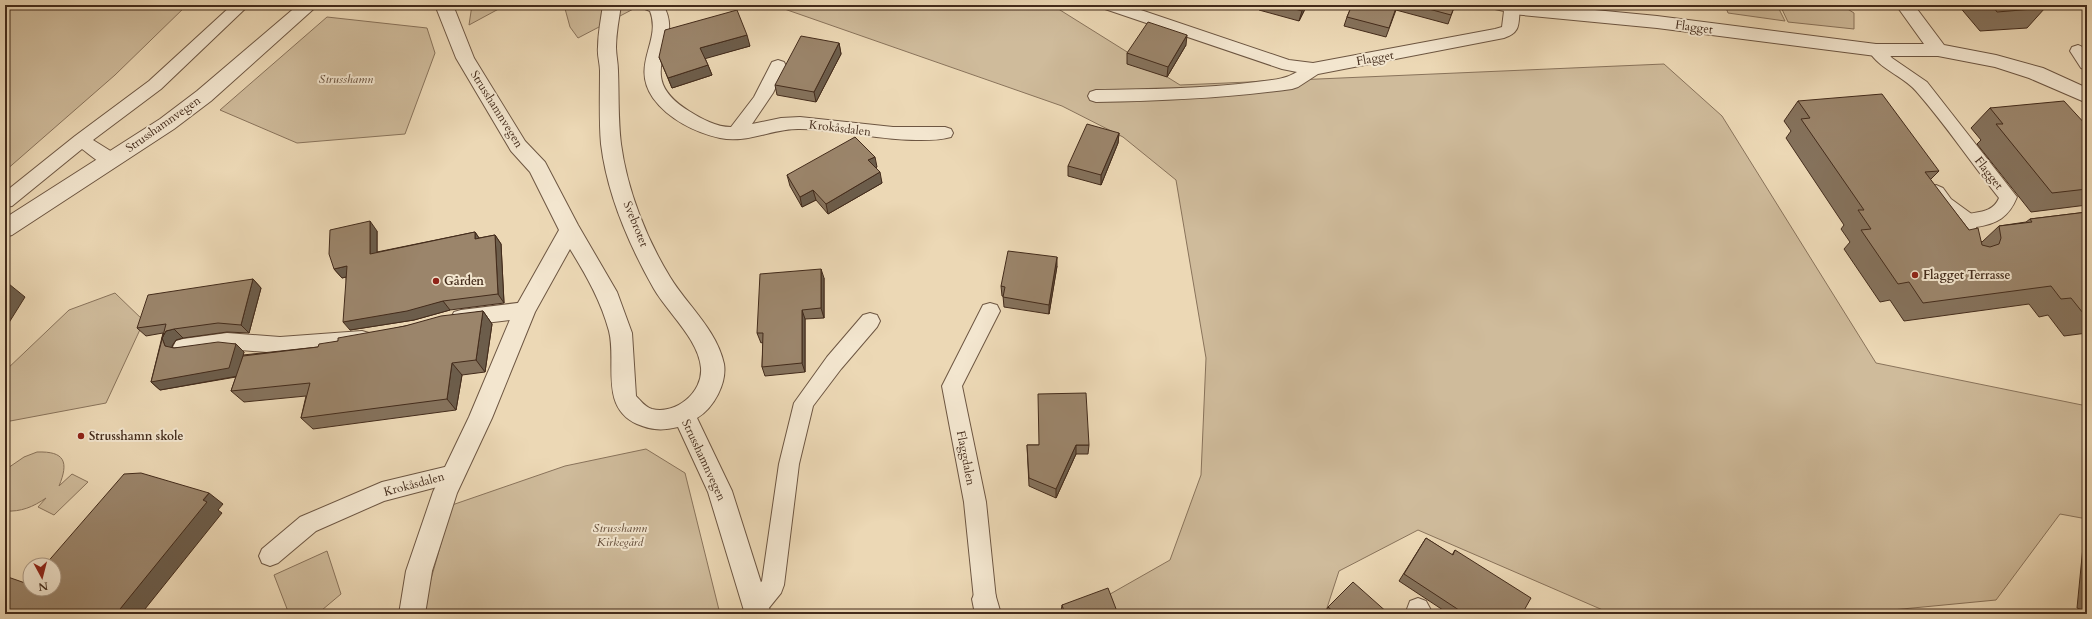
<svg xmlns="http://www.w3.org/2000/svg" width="2092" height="619" font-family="Cardo,serif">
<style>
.green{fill:#cfbb9b;stroke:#89735b}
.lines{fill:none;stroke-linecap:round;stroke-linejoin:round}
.service-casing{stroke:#6d5642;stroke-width:2}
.minor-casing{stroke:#6d5642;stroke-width:2}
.service{fill:#f3e6cf;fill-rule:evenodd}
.minor{fill:#f3e6cf;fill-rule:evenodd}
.wall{fill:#85725c;stroke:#432b1b}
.shaded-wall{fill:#6c5d4b;stroke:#432b1b}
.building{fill:#9b856b;stroke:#432b1b}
.poi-dot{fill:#8f2418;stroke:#f3e6cf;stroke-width:1.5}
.labels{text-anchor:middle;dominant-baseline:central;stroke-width:4;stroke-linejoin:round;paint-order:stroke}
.street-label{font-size:12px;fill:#432b1b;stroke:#f3e6cf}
.park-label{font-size:12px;font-style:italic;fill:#5f4835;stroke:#f3e6cf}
.poi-label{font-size:12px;font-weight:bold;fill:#432b1b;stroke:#f3e6cf;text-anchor:start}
</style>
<rect width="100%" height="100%" fill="#ecd8b5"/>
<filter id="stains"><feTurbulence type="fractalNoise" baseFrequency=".005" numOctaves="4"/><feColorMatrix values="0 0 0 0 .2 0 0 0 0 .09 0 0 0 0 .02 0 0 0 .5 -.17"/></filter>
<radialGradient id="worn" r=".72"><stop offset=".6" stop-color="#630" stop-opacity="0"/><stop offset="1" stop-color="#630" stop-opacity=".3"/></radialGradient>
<path class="green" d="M5,5H187L115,75L5,171Z
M472,5H506L469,25Z
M564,5H641L578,38L570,27Z
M773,5H1052L1180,85L1664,64L1722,116L1876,363L2087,406V519L2060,514L1996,600L1850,614H1612L1418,530L1339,571L1325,614H1075L1170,560L1201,475L1206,358L1176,180L1123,137L1062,106Z
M1725,5H1777L1785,21L1728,13Z
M1780,5H1841L1854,13V29L1788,22Z
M327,17L427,28L435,53L405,134L297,143L220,110Z
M115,293L144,321L106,403L5,422V371L69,310Z
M646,449L685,473L720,614H425V600L452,505L565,466Z
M37,452C65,451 69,462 59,486L72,474L88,482L54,515L38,507L46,498C33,507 21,512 5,511V470L24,457Z
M327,551L341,594L322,610V614H289L274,575Z"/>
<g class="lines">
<defs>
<path id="service" d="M232,5H249L161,89L93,140L117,155L120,160L117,165C104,169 92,156 82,149L12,206L5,207V192L75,136L149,81Z
M642,5H663C687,44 629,74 689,111C702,119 716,127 731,127L754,97L772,62L778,60L784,62L786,66L773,93L752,124L781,118L800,117L893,127H945L951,129L953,133L951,137C941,140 931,140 921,140C880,141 841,129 800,129C773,128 747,144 720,138C696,133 668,119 653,98C630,64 662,42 650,11L645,9Z
M1102,5H1126L1289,60L1313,63L1495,29L1502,27L1504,11L1495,9L1492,5H1518L1520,8C1518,25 1521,32 1504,38L1318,74L1298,87L1292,89C1227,98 1162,101 1096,102L1090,100L1088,96L1090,92L1096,90C1149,89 1203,89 1256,82C1270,80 1284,80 1297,72L1282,69L1105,9Z
M1876,44L1882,46L1892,58L1927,82L2017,197C2009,217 1997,224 1976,227L1977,238L1974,243L1968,245L1962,243C1957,235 1955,224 1960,216C1974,211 1992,215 1999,198C1971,163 1946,125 1916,91C1902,75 1880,70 1868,50L1870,46Z
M2078,45C2090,49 2087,59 2087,70L2081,68L2070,51L2072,47Z
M525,302L532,304L535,310L532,316L525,318L461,326L454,324L451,318L454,312L461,310Z
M990,303L997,305L1000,311L962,386L986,502L996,599L993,607L985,610L977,607L974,599L964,502L942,386L983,305Z
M870,313L877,315L880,321L877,327L841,369L813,406L799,464L784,585L781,593L764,614H748L745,606L748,598L762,581L779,464L794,403L827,357L863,315Z
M362,331L369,333L372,339L369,345L362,347L280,353L227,349L183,355L176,353L173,347L176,341L183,339L227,333L280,337Z
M453,465L460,467L463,474L460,481L384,501L316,531L278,563L270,566L262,563L259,556L262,549L300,517L382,482Z
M1418,598L1426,601L1433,614H1409L1407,609L1410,601Z"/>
<path id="minor" d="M298,5H318L211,101L174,129L12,235L5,237V218L160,119L197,91Z
M435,5H453L474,58L525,141L545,162L578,225L617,292L632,333L636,396C641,401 645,407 652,409C676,415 703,392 701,368C699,340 668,313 654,289C629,245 607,194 601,144C599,120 600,95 600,71C600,63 597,55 598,47C598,33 601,19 603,5H621C619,19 616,33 616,47C616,55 618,63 618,71C619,95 618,120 621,144C627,189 646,238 670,277C687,305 717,330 724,364C727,383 714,408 697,418L732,491L771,614H745L708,492L678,427C662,431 651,430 637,424C599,407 617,362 609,331C601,301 586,275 570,249L535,312L492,418L457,493L432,571L425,614H399L406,571L433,492L469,417L514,310L559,230L530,172L511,151L456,58Z
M1504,5H1543L1657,16L1876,44H1924L1896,5H1914L1944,45L1996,55L2043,68L2087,88V103L2029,78L1995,67L1938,56H1876L1657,28L1512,14L1506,12L1503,8Z
M1936,185L1943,188L1951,199L1973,215L1976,221L1973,227C1954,233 1934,209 1926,193L1929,188Z
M985,587L994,590L1001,614H975L972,599L976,590Z"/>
</defs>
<use href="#service" class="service-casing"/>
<use href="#minor" class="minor-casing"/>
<use href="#service" class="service"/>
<use href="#minor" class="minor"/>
</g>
<path class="wall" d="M1260,5H1307L1299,21L1259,10Z
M1352,5H1455L1448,24L1396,10L1386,37L1344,26L1347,17Z
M1958,5H2042L2045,8L2027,28L1980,31Z
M839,43L841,54L816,102L777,95L775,85Z
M1186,45L1167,77L1127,64V53Z
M750,46L705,58L712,75L672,88L659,57Z
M1798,101L1939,171L1930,180L1969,230L1982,242L1999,226L2026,222L2030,219L2087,212V333L2064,336L2048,315L2039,317L2029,304L1904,321L1890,300L1880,302L1844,249L1850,242L1841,229L1844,225L1786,138L1791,131L1784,121Z
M1990,108L2087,126V205L2031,212L1977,144L1981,140L1971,128Z
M1119,133L1118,143L1101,185L1068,176V166Z
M877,167L875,168L882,183L828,214L816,200L802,207L790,186L787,175Z
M377,231V252L475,232L479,238L495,235L501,244L504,303L450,310L414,320L350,330L346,277L342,278L334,269Z
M1057,266L1049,314L1004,307L1003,296H1002L1001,286Z
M824,278V318L805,319V372L765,376L762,367L763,342L761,343L757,333Z
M253,279L261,288L249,333L227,332L183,338L176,340L172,346V348H174L236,344L244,352L243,355L318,347L338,341L405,326L483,311L492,324L485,372L462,375L456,410L313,429L301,418L306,396L244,402L231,391L236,377L160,390L151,382L163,333L146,336L137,328Z
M1027,445H1089L1088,454H1076L1056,498L1029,486Z
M2086,516H2087V612L2077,608Z
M1426,538L1452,555L1455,550L1522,614H1449L1399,581Z
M1062,605L1118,614H1062L1061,612Z
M1328,607L1389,614H1325V613Z"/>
<path class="shaded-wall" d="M1304,5H1307L1299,21L1302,11Z
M747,35L750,46L704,59L700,48Z
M1187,35L1186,45L1167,77L1168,67Z
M839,43L841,54L816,102L814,92Z
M708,65L712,75L672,88L668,78Z
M1119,133L1118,143L1101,185V175Z
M875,157L877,167L870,171L868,160Z
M880,172L882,183L828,214L826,204Z
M813,190L816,200L802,207L800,197Z
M370,221L377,231V263L370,254Z
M475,232L481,241L475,239Z
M495,235L501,244L504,303L498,294Z
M1057,257V266L1049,314V305Z
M347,266L354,275L342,278L334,269Z
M821,269L824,278V318L821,308Z
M253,279L261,288L249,333L241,325Z
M9,284L25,297L5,329V291Z
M443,301L450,310L414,320L350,330L343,322Z
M802,310L805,319V372L802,363Z
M483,311L492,324L485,372L476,360Z
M174,329L183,338L176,340L172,346L175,354L165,346L162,338L166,331Z
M236,344L244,352L238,376L160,390L151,382Z
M452,363L462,375L456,410L447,399Z
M1076,445V454L1056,498V489Z
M209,493L223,504L218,510L222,513L141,614H116Z"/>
<path class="building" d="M1281,5H1304L1302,11Z
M1352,5H1397L1389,28L1347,17Z
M1414,5H1455L1451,15Z
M1992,5H2042L2045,8L1997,12Z
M737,10L747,35L700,48L708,65L668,78L659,57L665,30Z
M1148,22L1187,35L1168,67L1127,53Z
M801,36L839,43L814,92L775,85Z
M1882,94L1939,171L1925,172L1969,230L1978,228L1982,245L1990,247L1999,244L2001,238L1999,226L2032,222L2030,219L2087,212V318L2071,298L2061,299L2051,286L1923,303L1909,282L1898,284L1861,230L1871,229L1858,210H1864L1801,119L1810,118L1798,101Z
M2064,101L2087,126V189L2052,193L1996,124H2003L1990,108Z
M1087,124L1119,133L1101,175L1068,166Z
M855,137L875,157L868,160L880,172L826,204L813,190L800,197L787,175Z
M370,221V254L475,232V239L495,235L498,294L443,301L407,311L343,322L347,266L334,269L329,254L330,230Z
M1008,251L1057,257L1049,305L1003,297L1005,287L1001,286Z
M821,269V308L802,310V363L762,367L763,333H757L760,274Z
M253,279L241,325L218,323L174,329L166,331L162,338L165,346L174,348L218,342L236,344L229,368L151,382L166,324L137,328L148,295Z
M5,284H9L5,291Z
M483,311L476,360L452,363L447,399L301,418L310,383L231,391L243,356L318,347L319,344L338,341V338L405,326L441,316Z
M1086,393L1089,445H1076L1056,489L1029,478L1027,445H1039L1038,394Z
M141,473L209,493L203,500L207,502L116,614H5V576L28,584L30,582V589H54V565H45L124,474Z
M1426,538L1453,555L1455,550L1531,598L1522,614H1465L1404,574Z
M1353,582L1389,614H1336L1328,607Z
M1108,588L1118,614H1065L1062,605Z"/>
<g class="poi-dot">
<circle cx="1915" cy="275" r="4"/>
<circle cx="436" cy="281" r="4"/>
<circle cx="81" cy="436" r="4"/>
</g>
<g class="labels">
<g class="street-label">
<text transform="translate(1694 27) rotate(8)">Flagget</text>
<text transform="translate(1375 58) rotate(-10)">Flagget</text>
<text transform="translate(497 109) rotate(58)">Strusshamnvegen</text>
<text transform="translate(163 124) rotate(-35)">Strusshamnvegen</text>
<text transform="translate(840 128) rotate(7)">Krokåsdalen</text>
<text transform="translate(1989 173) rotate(52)">Flagget</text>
<text transform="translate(636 224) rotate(68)">Svebrotet</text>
<text transform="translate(966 458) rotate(79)">Flaggdalen</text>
<text transform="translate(704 460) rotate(65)">Strusshamnvegen</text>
<text transform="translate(414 484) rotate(-15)">Krokåsdalen</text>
</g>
<g class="park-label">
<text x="346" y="79">Strusshamn</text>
<text x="620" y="528">Strusshamn<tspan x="620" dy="14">Kirkegård</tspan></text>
</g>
<g class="poi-label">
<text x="1923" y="275">Flagget Terrasse</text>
<text x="444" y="281">Gården</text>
<text x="89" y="436">Strusshamn skole</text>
</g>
</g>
<rect width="2092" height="619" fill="none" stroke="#ecd8b5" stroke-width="20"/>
<rect x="6" y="6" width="2080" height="607" fill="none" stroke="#432b1b" stroke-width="2"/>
<rect x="10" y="10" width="2072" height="599" fill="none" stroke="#432b1b"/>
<g transform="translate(42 577) rotate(173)"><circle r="19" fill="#f3e6cf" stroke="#ad9b87"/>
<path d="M0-3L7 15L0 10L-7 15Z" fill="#8f2418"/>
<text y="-6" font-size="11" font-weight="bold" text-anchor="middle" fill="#432b1b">N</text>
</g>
<rect width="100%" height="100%" filter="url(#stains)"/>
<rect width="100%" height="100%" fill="url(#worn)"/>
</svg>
